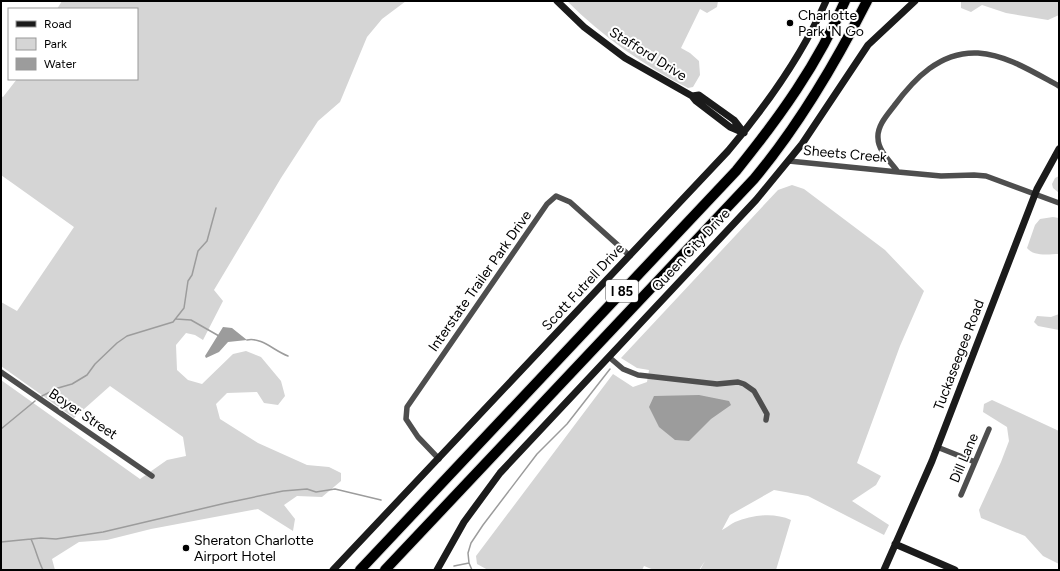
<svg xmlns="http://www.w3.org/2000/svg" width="1060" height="571" font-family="Figtree,sans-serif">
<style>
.green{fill:#d5d5d5}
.water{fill:#9c9c9c}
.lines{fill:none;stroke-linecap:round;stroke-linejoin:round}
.stream{stroke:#9c9c9c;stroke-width:1.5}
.highway-casing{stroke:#dbdbdb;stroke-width:12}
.street{stroke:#4e4e4e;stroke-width:5.5}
.secondary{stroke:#1b1b1b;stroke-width:7}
.highway{stroke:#000;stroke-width:10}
.poi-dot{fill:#000;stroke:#fff;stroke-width:1.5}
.labels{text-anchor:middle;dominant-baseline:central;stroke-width:4;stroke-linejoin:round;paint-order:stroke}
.shield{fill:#fff;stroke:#4c4c4c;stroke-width:1}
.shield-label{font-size:13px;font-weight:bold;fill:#000}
.poi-label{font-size:14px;fill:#000;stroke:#fff;text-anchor:start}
.street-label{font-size:14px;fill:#000;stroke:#fff}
</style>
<rect width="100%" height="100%" fill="#fff"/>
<path class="green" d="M62,1H406L382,19L367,37L340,102L318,121L281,178L214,290L223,301L203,340L195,335L186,333L176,345L177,370L188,380L202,384L233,354L246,351L261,357L281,381L285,396L278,405L264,403L257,392L227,393L216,404L220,419L258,443L307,465L329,467L341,473V481L322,497L297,496L284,505L295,519L293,531L258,509L151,529L107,540L79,542L52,559L55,570H1V380L140,479L167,460L186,456L183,437L110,386L74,418L1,366V302L17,311L74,227L1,175V96L3,97L17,79H137V9H57Z
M567,1H718L717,7L707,13L700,9L681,48L690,53L699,61L700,75L693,87L688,88C643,65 603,37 567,1Z
M961,1H1059V15L1048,20L1006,13L982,5L971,12L961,8Z
M1059,176V193L1053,188L1052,184L1055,178Z
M792,185L804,189L885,250L924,291L900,346L857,463L881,476L876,485L852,501L889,525L884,535L808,496L774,490L730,515L722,530C726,528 731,524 735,522C752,515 774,512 791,520L776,570H700L705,561L699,570H654L644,566L642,570H488L477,564L476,556L613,374L633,387L647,382L649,370L637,368L621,358L778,190Z
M1053,217L1059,218V254C1049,254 1034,257 1027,248L1035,225L1040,219Z
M1059,314V330L1038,326L1034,322L1037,316L1051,317Z
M992,400L1059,431V564L1043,556L1025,536L981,518L979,510L1001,462L1009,441L1007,427L983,412L984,404Z"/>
<path class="water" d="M223,327L232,328L247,340L228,342L219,352L206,358L205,356Z
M699,395L729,401L731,405L711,419L689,441L675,440L659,427L649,407L654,396Z"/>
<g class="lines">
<path class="stream" d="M176,319L191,320L219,336
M247,340C262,337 274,351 288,356
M42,396L58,388L72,384L87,375L95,364L117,343L127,336L173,322L184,308L188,281L192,275L198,251L207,241L216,208
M1,429L35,401
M31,539C36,550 38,560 43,570
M1,542L41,538L56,539L103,532L226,503L283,491L307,489L316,492L335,489L381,500
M454,566L469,563
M472,570L469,563L468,553L471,543L483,525L537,454L567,424L610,369"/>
<defs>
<path id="highway" d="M360,570L736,171C779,118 818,64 845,1
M385,570L754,179C800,124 835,64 867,1"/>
</defs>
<use href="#highway" class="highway-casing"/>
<path class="street" d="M1059,86C1033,72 1007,55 978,53C940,51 914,79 894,106C887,115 877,126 878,138C878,151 891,162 898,172L941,176L974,175L986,176L1059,203
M789,161L898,172
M609,357L623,369L638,375L717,384L738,382L744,384L754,391L767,414L766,420
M1,372L152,476
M937,447L975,462
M439,459L418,437L406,419L407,407L547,204L556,196L570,202L630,256
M961,495L989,429"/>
<path class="secondary" d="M557,1L584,27L625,58L692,96
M699,95L734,120L744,133L730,127L696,101L692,96Z
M895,544L955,570
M333,570L728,151C766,106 802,56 826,1
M437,570L464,522L500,473L756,200L802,144L868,45L915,1
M884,570L932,461L1037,189L1059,149"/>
<use href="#highway" class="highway"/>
</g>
<g class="poi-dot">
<circle cx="790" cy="23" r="4"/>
<circle cx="186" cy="548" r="4"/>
</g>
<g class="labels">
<rect class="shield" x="606" y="280" width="32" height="22" rx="3"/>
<g class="shield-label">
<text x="622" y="291">I 85</text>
</g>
<g class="poi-label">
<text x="798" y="15">Charlotte<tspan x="798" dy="16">Park 'N Go</tspan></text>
<text x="194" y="540">Sheraton Charlotte<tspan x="194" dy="16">Airport Hotel</tspan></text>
</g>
<g class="street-label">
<text transform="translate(648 54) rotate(32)">Stafford Drive</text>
<text transform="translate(845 154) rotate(5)">Sheets Creek</text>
<text transform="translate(691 250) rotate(-47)">Queen City Drive</text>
<text transform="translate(480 281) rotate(-55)">Interstate Trailer Park Drive</text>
<text transform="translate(583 287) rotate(-47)">Scott Futrell Drive</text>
<text transform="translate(959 355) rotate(-69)">Tuckaseegee Road</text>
<text transform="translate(83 414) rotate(34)">Boyer Street</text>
<text transform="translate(964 458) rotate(-67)">Dill Lane</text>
</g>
</g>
<rect width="1060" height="571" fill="none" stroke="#000000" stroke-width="4"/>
<rect x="8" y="8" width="130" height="72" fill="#ffffff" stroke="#999999"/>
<rect x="16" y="21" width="20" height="6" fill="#1b1b1b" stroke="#999999"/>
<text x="44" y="28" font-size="12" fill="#000000">Road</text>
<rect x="16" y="38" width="20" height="12" fill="#d5d5d5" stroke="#999999"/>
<text x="44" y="48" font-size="12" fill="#000000">Park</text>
<rect x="16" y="58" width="20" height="12" fill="#9c9c9c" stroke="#999999"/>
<text x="44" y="68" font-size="12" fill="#000000">Water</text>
</svg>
